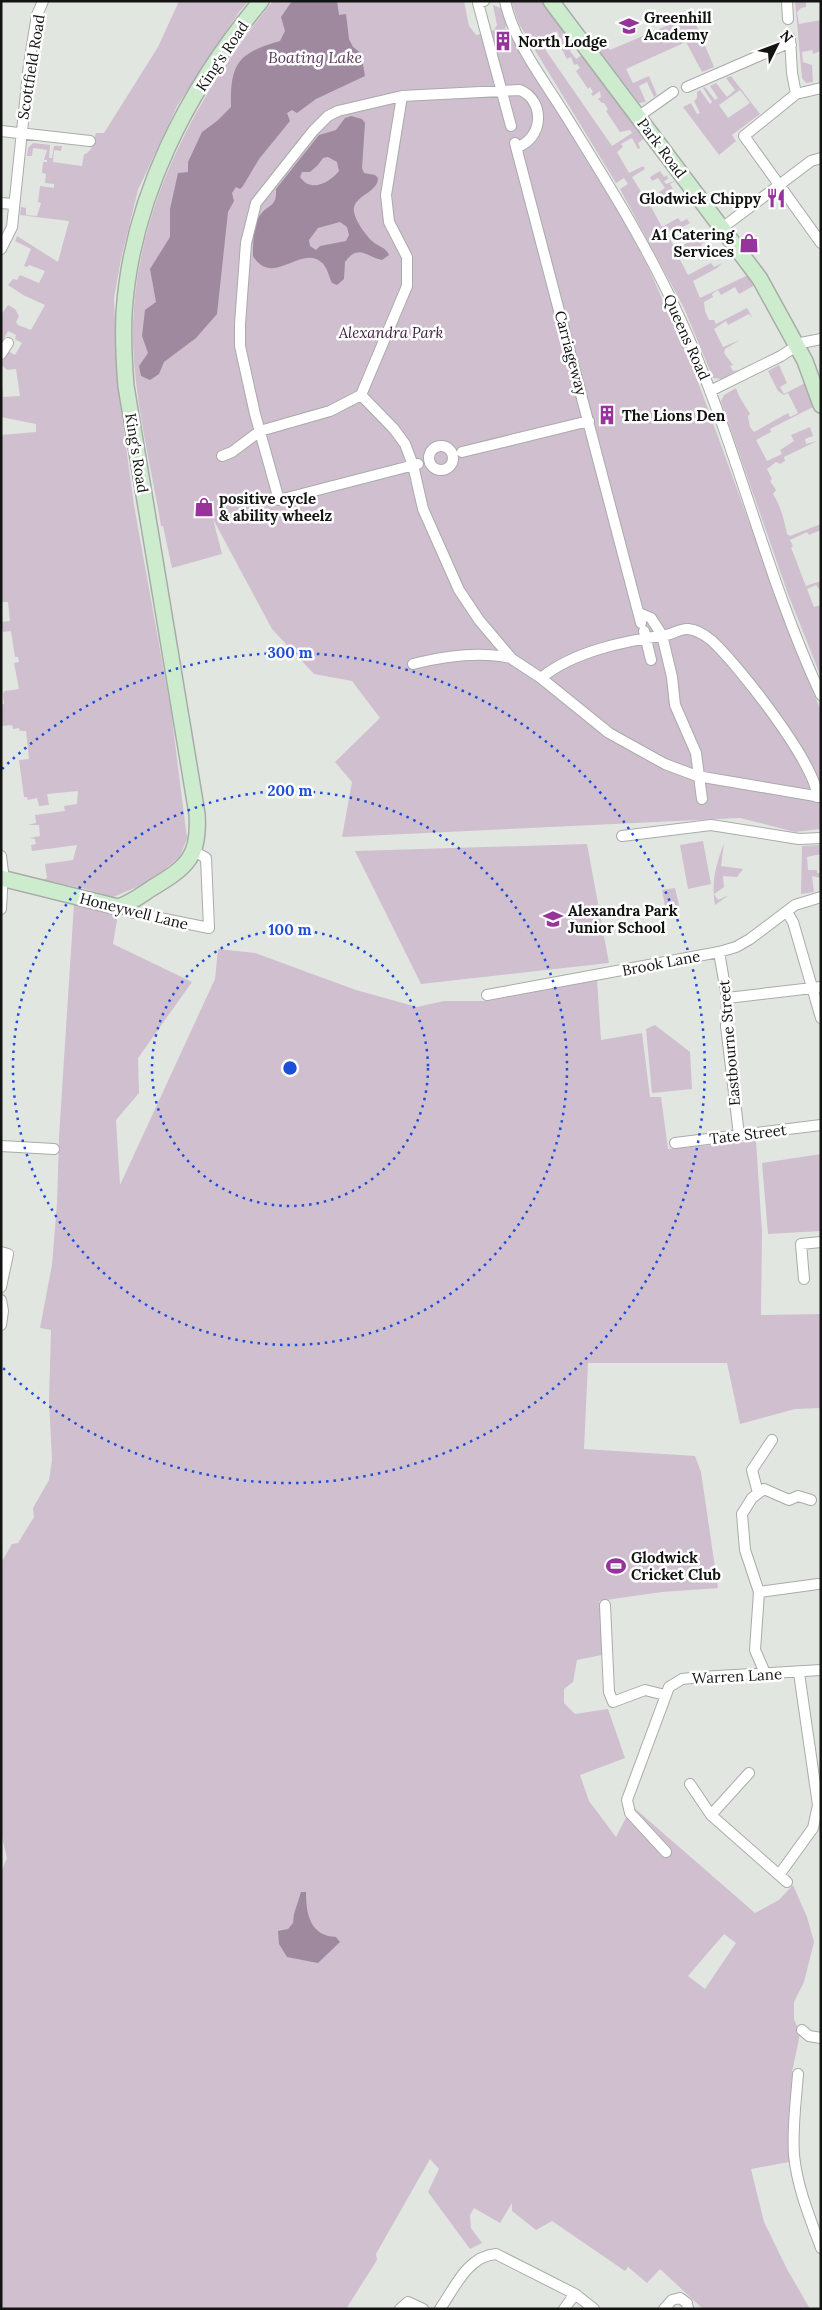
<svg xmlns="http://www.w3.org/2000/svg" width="822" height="2310" font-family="Lora,serif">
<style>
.green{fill:#cfbfcf;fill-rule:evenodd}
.water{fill:#9f899f;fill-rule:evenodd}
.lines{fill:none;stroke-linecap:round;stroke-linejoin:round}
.street-casing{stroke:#a8aca8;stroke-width:12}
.secondary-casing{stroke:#a8aca8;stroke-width:18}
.street{stroke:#fff;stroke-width:10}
.secondary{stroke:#cdecce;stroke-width:15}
.ring{fill:none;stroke:#1d4ed8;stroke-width:2.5;stroke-dasharray:2.5 5}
.labels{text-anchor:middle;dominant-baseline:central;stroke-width:5;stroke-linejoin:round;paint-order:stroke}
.poi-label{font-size:15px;font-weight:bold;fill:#121412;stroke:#fff;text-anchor:start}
.street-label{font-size:15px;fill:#121412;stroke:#fff}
.park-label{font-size:15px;font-style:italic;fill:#412142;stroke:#fff}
.water-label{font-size:16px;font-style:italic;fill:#5d3b5e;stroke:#fff}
.centre{fill:#1d4ed8;stroke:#fff;stroke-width:2.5}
.ring-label{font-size:15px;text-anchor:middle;font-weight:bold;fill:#1d4ed8;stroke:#fff;stroke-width:5;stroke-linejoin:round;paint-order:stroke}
</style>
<rect width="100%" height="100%" fill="#e2e6e1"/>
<path class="green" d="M179,1H249L239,12L177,106L138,190L121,259L114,298L118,388L134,505L171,711L187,838L180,857L149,882L113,897L82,888L43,880L47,878L45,864L73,860L77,845L32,851L31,845L36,844L35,839L30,838L40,836L39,825H28L36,823L35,815L65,811L64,806L77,804L78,791L47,794L49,805L39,806L37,798L28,800L27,797H24L19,760L29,759L26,731H20L19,728L13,729L12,725L1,726V705L4,704L3,694L5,691L19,689L14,663L19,662L18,657H15L11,631L3,632L1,622L10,621L8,602H1V435L36,432V424L1,417V374L3,397L20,396L16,369L7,370L1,364L8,351L15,355L22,343L15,339L16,335L8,331L1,344V315L8,305L15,309L19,316L16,322L18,325L31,330L45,305L23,295L8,285L13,279L17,280L20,275L39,283L45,271L29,265L27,267L24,266L31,249L15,241L17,236L58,262L69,221L20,215L21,207L26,208V215L37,216L41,203L38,202L40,186L54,188V184L45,183L46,174L42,173L43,162H47V160H44L47,150L33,148L32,156H27L28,148L33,143L50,145L49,158H52L54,146H62L61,151L54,150L53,162L82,166L84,154H86L91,149L96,133H104L158,47Z
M273,1H464L469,26L476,35L494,30L497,25L493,5L503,9L510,25L505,27L622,218L648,267L693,368L793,643L821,711V829L795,832L740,818L342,837L352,782L335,762L380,718L352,681L314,674L272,629L213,519L222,554L172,568L163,526H161C152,471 138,416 134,361C124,228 191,101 273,1Z
M511,1H542L576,47L570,51L576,59L582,55L645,138L638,143L640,148L638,149L632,138L621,144L623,147L617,152L629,173L643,166L645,169L632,177L648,203L661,197L659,192L665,188L658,178L652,181L650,177L660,171L664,177L672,173L667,176L668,179L664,181L666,184L677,180L670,184L673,189L666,194L667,196L650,205L662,227L678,218L681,222L687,219L690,223L681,228L679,225L666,232L676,250L697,236L700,242L709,237L710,240L701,244L702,246L692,251L691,249L678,256L688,275L711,263L714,267L722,263L717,268L693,281L700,298L748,275L755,285L739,294L735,287L721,295L718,290L712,294L713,297L704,302L705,311L709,320H714L716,324L747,308L753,319L749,314L728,325L726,321L714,329L723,347L740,340L725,349L724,353L733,365L730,366L733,371L738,370L722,379L713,378L684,308L620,189L628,184L624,178L616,183L519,24ZM557,31L559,36L556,38L567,59L571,57L574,65L577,64L580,68L576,71L588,89L590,87L593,92L591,94L593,96L600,91L601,97L598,99L602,103H604L608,109L606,111L620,132L630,130L632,133L612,146L540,42Z
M795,1H806V7L801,8L797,12L799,24L821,20V51L813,54L812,50L802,52L803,62L812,65L813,82L806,83L802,78Z
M692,15L714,67L702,72L686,42L626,69L633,83L649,76L657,95L654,97L647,82L639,86L646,102L639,103L598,49L607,47L610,50Z
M731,76L760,114L732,135L736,141L719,155L683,107L691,103L697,114L700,113L694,101L697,98V92L700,90L710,104L712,102L703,88L705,87L715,100L718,98L710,86L716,83L727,97L735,90L726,78ZM740,90L750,103L728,118L719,105Z
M779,365L787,383L780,387L784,394L805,383L813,407L770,429L771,432L756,440L767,461L782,454L780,450L794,441L791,435L810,427L813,436L805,439L806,444L817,441L784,457L785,461L780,464L776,462L767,469L772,479L770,481L776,490L773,494C781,507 784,519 787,534L790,536L821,524V530L809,535L807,532L790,540L793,546L791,548C797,561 800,572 806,586L821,581V592L816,585L807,589L814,607L821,605V677L788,594L721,401L724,395L736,388L739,396L750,414L748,416L750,427L754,432L788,413L790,417L798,413L788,393L784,395L778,391L768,371Z
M703,841L711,884L688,889L680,845Z
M724,843L721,866L743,869L737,877L723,876L724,887L714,894L718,900L729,895L715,905C711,881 716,865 724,843Z
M587,844L609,963L421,984L355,851Z
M821,845V854L807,857L808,870H817V873H821V878L812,876L814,892L801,894L802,846Z
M675,888L680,909L666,912L662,890Z
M74,904L118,914L113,944L192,982L138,1058L139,1093L116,1120L120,1185L215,979L218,949L255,953L356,990L417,1007L444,1001H488L597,979L601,1040L642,1033L650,1097H661L668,1149L756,1141L762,1232L761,1315L821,1314V1408L795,1409L740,1424L727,1363H588L584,1449L695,1456L701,1472L718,1588L662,1592L599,1601L607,1654L577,1660L573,1682L564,1689V1703L575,1714L608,1709L625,1758L580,1775L589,1801L616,1837L632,1806L755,1913L779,1900L793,1885L807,1917L814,1942L804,1982L794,2002V2019L800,2034L792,2072L789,2162L751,2169L764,2222L787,2269L810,2309H703L660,2269L647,2283L628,2267L625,2271L552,2221L536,2230L512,2211V2203L500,2223L474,2208L470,2215L471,2228L482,2243L470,2249L428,2192L439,2169L430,2159L376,2254L377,2260L346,2309H1V1872L7,1858L1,1833V1563L12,1544L18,1543L34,1517L33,1508L49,1480L52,1460L49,1400L51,1330L40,1328L52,1265L57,1204L59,1137ZM724,1934L736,1943L705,1989L688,1976Z
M655,1025L690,1052L692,1089L652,1093L646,1029Z
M821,1154V1231L768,1234L762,1163Z"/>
<path class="water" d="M292,1H337L339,15L346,14L349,39L353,47L361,53L365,76L316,99L297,113L292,110L287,113L290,121L259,159L243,186L240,189L236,187L232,193L234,201L228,212L217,314L196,338L164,362L159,374L150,380L141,376L139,366L148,353L142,336L145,310L156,302L150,269L170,237V209L178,173L188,172V162L202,132L217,121L231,107C230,63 238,53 280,41L285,31L281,17Z
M351,116L362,119L365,123L362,168L364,173L375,175L378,178C378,192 358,194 354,207C352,217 365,234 372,241C377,246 386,247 389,255L382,260C366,257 359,243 345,262L344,279L337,285L332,283C329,277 327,266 321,262C301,245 272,288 253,256C253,245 253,227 259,217C267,203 277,209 276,189L319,135L336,130L345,118ZM328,157L337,162L339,171C329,183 311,193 300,177L302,172H310L318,165L323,158ZM340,222L347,227L349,235L346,241L320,246L316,250L310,246L309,240L318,228Z
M301,1892H306C306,1914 310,1936 336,1937L340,1942L318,1963L287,1957L279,1944L278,1931L288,1929L293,1923L294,1914Z"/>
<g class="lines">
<defs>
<path id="street" d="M484,1L478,3L511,126
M505,1C514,43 544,80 566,116C605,179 645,242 676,310C735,434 763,571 821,695
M787,1L788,19
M790,38L792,73L796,94
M687,87L784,45H791
M821,88L796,94L744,136L821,243
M402,96L386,195L389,222L407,257V286L361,395L394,429L405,444L413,465L423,509L459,590L479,620L512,659L541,678L609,733L665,764L697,776L821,797
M639,116L673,92
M1,131L90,141
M515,143L641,623
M1,203L14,204
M722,228L811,161L821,158
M1,249L12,227L29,64L37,15L43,1
M1,354L8,343
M710,391L781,356L801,343L821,339
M429 458a12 12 0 1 1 24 0a12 12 0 1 1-24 0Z
M462,452L589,421
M222,456L232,452L260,431L330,411L361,395
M418,464L279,500L255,414L240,346V324L246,243L256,203L313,131L328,116L338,111L402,96L520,90C546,101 543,139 517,147
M639,613L651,618L662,635L672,677L675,705L696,753L702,799
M644,631L651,660
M413,664C445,656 478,651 511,658
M541,678C574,651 625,641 666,635C673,634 681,628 688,629C696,630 705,635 711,640C736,662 818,766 817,797
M622,836L711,825L799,839L821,838
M1,856L3,872L1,909
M124,905L130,912L209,928L206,858L194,851
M787,912L793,922L821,1018
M719,952L727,998L726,1026L739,1135
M487,995L719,952L736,947L750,939L795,905L821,897
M727,998L821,987
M675,1143L821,1125
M1,1146L54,1149
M1,1252L8,1254L1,1287
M804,1279L801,1244L821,1242
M1,1300L3,1311L1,1325
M758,1493L752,1470L772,1440
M759,1592L818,1584
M605,1605L609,1692L613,1702L645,1690L665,1695
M765,1673L755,1650L759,1592L745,1550L742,1514L752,1498L764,1489L789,1500L798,1496L811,1500
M690,1784L711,1815L787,1882
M711,1815L749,1773
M666,1852L630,1813L627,1800L669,1687L682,1679L701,1677L821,1670
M779,1875L813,1828L818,1805L799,1673
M802,2030L809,2036L821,2038
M798,2074C796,2101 792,2128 794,2155C797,2187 810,2218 821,2248
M400,2309L408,2302L423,2309
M440,2309C455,2287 468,2256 496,2254L575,2294L594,2309
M564,2309L575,2294
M664,2309L672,2300L680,2298L687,2303L688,2309"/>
<path id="secondary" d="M551,1L760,279L805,361L821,405
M1,878L118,907C131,903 141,895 152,888C187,867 200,857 197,814L126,386C124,362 123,338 124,314C131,198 188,89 261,1"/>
</defs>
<use href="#street" class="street-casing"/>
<use href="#secondary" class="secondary-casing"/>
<use href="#street" class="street"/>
<use href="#secondary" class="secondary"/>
</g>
<g class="ring">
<circle cx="290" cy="1068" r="138"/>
<circle cx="290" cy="1068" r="277"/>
<path d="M2 769A415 415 0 1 1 2 1367"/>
</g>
<defs>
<symbol id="school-bare" viewBox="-9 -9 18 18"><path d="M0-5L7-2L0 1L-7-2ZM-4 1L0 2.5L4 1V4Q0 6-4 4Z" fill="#96349c" stroke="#fff" stroke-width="2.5" paint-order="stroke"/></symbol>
<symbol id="building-bare" viewBox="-9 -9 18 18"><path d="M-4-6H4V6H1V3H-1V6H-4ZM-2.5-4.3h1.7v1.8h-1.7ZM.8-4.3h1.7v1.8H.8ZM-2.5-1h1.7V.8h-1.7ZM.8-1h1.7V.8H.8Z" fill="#96349c" stroke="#fff" stroke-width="2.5" paint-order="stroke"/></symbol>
<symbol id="restaurant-bare" viewBox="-9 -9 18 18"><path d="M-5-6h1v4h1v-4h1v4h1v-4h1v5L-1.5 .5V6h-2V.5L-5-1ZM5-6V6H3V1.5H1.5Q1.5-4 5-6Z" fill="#96349c" stroke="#fff" stroke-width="2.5" paint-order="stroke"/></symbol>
<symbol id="shop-bare" viewBox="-9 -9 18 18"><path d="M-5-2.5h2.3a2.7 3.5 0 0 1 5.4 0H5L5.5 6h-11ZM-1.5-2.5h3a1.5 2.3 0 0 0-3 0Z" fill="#96349c" stroke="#fff" stroke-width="2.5" paint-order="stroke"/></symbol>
<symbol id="stadium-bare" viewBox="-9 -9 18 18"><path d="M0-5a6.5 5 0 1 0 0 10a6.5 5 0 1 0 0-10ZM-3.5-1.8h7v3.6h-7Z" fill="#96349c" stroke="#fff" stroke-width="2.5" paint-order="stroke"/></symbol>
</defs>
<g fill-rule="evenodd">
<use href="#school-bare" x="615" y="12" width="28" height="28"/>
<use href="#building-bare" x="489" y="27" width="28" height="28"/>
<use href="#restaurant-bare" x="762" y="184" width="28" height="28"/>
<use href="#shop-bare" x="735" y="229" width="28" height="28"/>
<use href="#building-bare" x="593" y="401" width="28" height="28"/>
<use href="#shop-bare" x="190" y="493" width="28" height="28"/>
<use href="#school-bare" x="539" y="905" width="28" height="28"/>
<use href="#stadium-bare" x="602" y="1552" width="28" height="28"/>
</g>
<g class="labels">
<g class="poi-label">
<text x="644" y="17">Greenhill<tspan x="644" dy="17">Academy</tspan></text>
<text x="518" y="41">North Lodge</text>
<text x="761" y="198" text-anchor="end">Glodwick Chippy</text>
<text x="734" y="234" text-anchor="end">A1 Catering<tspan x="734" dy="17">Services</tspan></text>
<text x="622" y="415">The Lions Den</text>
<text x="219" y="498">positive cycle<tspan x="219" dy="17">&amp; ability wheelz</tspan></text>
<text x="568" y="910">Alexandra Park<tspan x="568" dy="17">Junior School</tspan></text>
<text x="631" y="1557">Glodwick<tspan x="631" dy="17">Cricket Club</tspan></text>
</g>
<g class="street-label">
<text transform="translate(222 56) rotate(-56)">King's Road</text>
<text transform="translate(31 67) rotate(-81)">Scottfield Road</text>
<text transform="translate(662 148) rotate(53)">Park Road</text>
<text transform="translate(687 337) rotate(66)">Queens Road</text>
<text transform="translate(571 353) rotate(75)">Carriageway</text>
<text transform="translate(137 453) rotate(81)">King's Road</text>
<text transform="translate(134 911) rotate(14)">Honeywell Lane</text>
<text transform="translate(661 963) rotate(-11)">Brook Lane</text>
<text transform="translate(729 1043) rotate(-95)">Eastbourne Street</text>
<text transform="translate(748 1134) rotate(-7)">Tate Street</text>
<text transform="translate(737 1676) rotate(-3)">Warren Lane</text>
</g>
<g class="park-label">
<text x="391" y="332">Alexandra Park</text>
</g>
<g class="water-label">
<text x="315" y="57">Boating Lake</text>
</g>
</g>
<circle cx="290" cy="1068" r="8" class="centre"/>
<g class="ring-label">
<text x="290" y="658">300 m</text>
<text x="290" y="796">200 m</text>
<text x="290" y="935">100 m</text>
</g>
<rect width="822" height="2310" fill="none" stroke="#121412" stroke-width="5"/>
<g transform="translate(777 45) rotate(48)" stroke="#ffffff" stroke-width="4" paint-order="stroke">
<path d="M0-4L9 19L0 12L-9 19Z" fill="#121412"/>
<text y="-8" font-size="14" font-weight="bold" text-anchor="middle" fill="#121412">N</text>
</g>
</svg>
